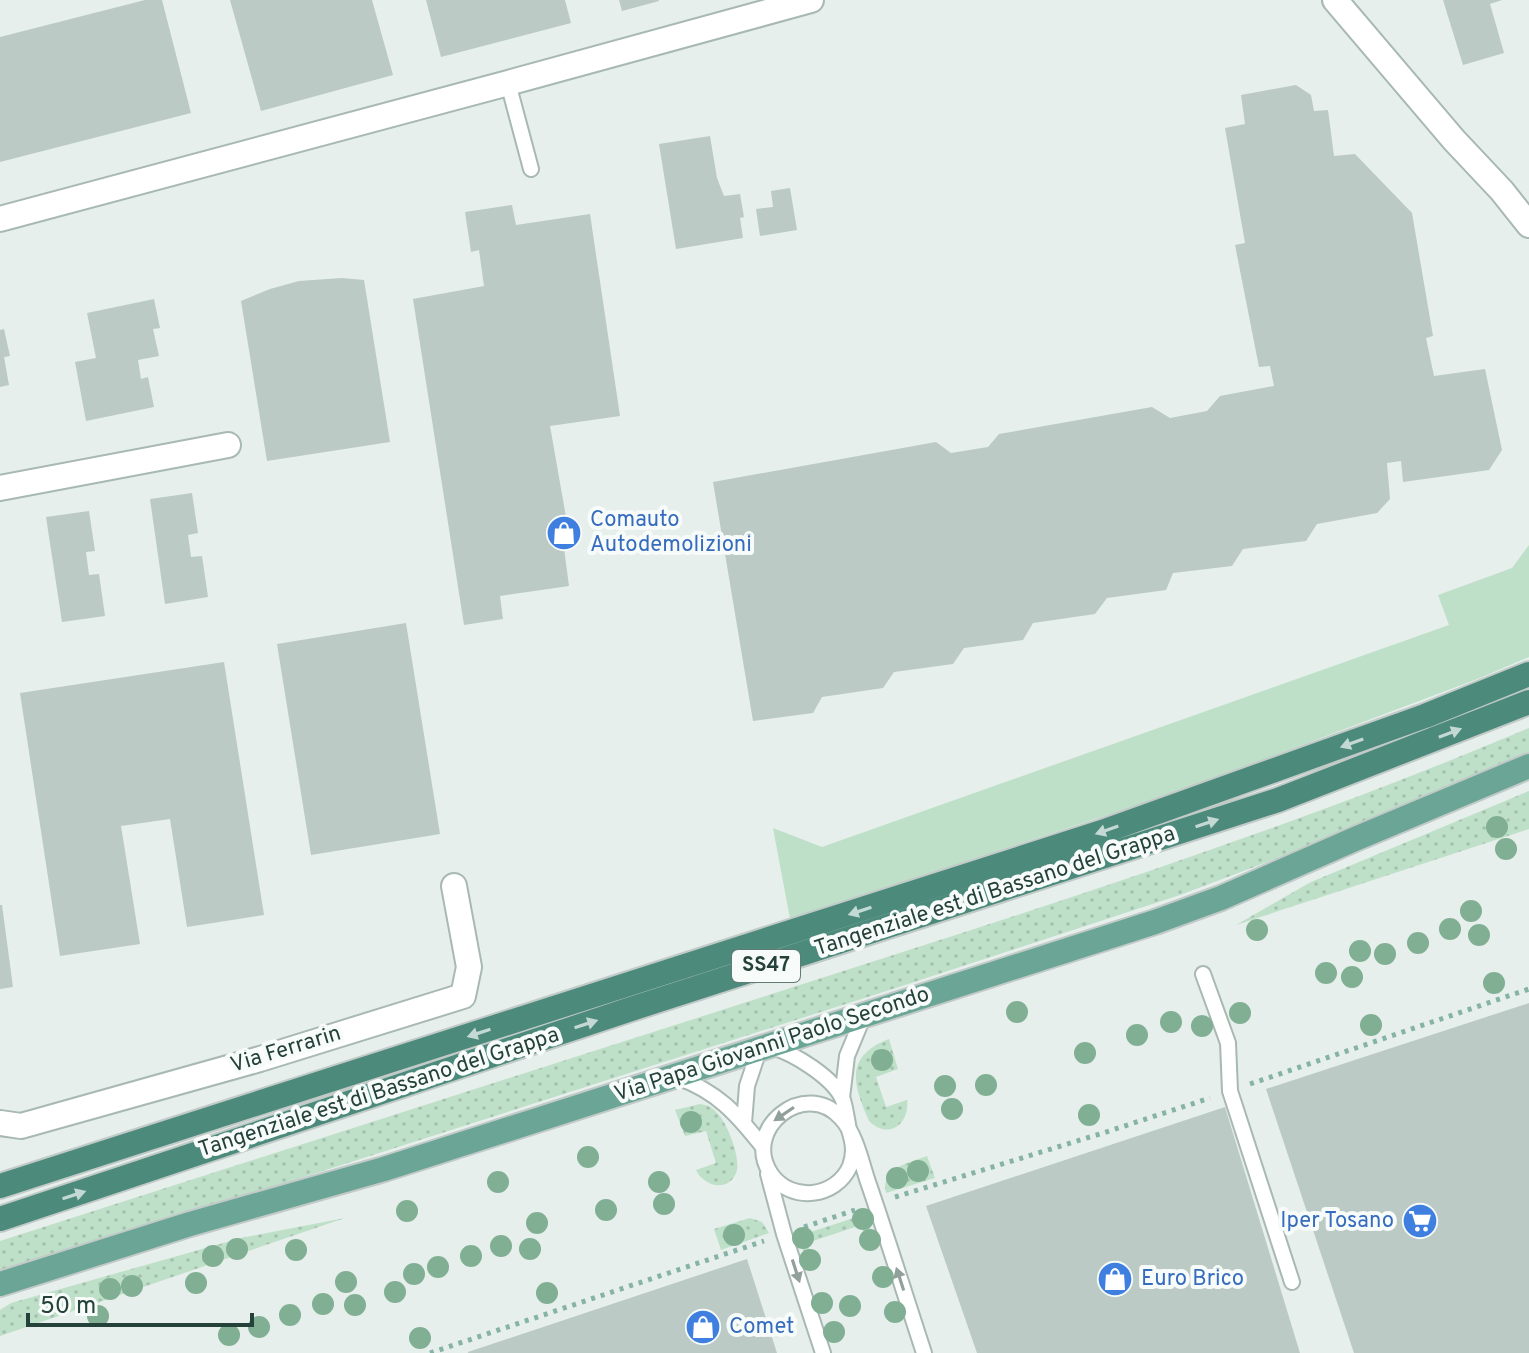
<svg xmlns="http://www.w3.org/2000/svg" width="1529" height="1353" font-family="Overpass,sans-serif">
<style>
.grass{fill:url(#grass-dots)}
.garden{fill:#bfe0c8}
.building{fill:#bbcac4}
.lines{fill:none;stroke-linecap:round;stroke-linejoin:round}
.service-casing{stroke:#a8b8b2;stroke-width:18}
.minor-casing{stroke:#a8b8b2;stroke-width:28}
.tertiary-casing{stroke:#a8b8b2;stroke-width:28}
.primary-casing{stroke:#c2cac8;stroke-width:28}
.trunk-casing{stroke:#c2cac8;stroke-width:28}
.path{stroke:#86b3a5;stroke-width:5;stroke-dasharray:4 6;stroke-linecap:butt}
.service{stroke:#fff;stroke-width:14}
.minor{stroke:#fff;stroke-width:24}
.tertiary{stroke:#fff;stroke-width:24}
.primary{stroke:#6aa596;stroke-width:24}
.trunk{stroke:#4c8a7c;stroke-width:24}
.tree{fill:#80af93}
.oneway{fill:#c4d9d4}
.oneway2{fill:#92a09c}
.labels{text-anchor:middle;dominant-baseline:central;stroke-width:8;stroke-linejoin:round;paint-order:stroke}
.shield{fill:#f7fbf9;stroke:#637a73;stroke-width:2}
.shield-label{font-size:20px;font-weight:bold;fill:#24423a}
.shop-label{font-size:22px;fill:#366cbe;stroke:#f7fbf9;text-anchor:start}
.street-label{font-size:22px;fill:#24423a;stroke:#f7fbf9}
</style>
<defs>
<pattern id="grass-dots" width="8" height="8" patternUnits="userSpaceOnUse" patternTransform="scale(2)"><rect width="8" height="8" fill="#bfe0c8"/><path d="M2 2h.1M6 6h.1" fill="none" stroke="#a4c1ad" stroke-width="1.8" stroke-linecap="round"/></pattern>
</defs>
<rect width="100%" height="100%" fill="#e6efeb"/>
<path class="grass" d="M1529,728V755L1312,845L1180,895L899,987L0,1274V1241C268,1155 535,1070 803,984C1047,906 1293,828 1529,728Z
M1529,791V829L1236,925L1311,882Z
M889,1039L898,1069L876,1077L886,1107L907,1100C910,1124 888,1140 869,1121C853,1085 844,1056 889,1039Z
M700,1104C708,1105 712,1107 717,1113C727,1122 742,1160 736,1173C728,1193 703,1186 696,1170L716,1163L706,1131L685,1136L675,1110Z
M927,1156L935,1178L886,1193C880,1168 909,1163 927,1156Z
M866,1214L875,1244L868,1246L861,1225L807,1243L814,1264L808,1265L798,1236Z
M345,1218L0,1336V1310L11,1303L241,1238Z
M750,1218L762,1222L769,1233L721,1250L714,1229Z"/>
<path class="garden" d="M1529,545V657L1480,678L1178,792L790,919L773,828L822,847L1449,625L1438,595L1512,568Z"/>
<path class="building" d="M145,0H162L191,113L0,162V37Z
M230,0H372L393,75L261,111Z
M426,0H565L571,23L441,57Z
M619,0H659V1L622,11Z
M1443,0H1502L1490,4L1504,53L1463,65Z
M1296,85L1311,95L1314,111L1328,110L1334,156L1355,154L1412,213L1433,336L1426,338L1434,376L1485,369L1502,450L1489,470L1403,482L1401,461L1387,463L1390,499L1377,513L1317,524L1306,541L1243,549L1232,566L1173,573L1166,590L1107,598L1095,614L1033,623L1023,640L964,648L953,664L894,672L883,688L822,697L813,713L753,721L713,482L936,442L951,453L988,447L999,434L1152,407L1170,418L1207,411L1220,396L1274,386L1270,366L1259,367L1235,245L1245,243L1225,128L1245,124L1241,95Z
M710,136L717,178L724,196L740,194L744,217L740,218L743,238L676,249L659,144Z
M790,188L797,230L760,236L756,209L773,207L771,191Z
M512,205L516,225L590,214L620,416L550,426L566,517L560,518L569,586L500,596L503,619L464,625L413,299L484,286L479,250L471,252L465,212Z
M342,278L364,280L390,442L267,461L241,301L270,289L299,281Z
M154,299L160,328L153,329L159,356L138,360L141,379L148,377L154,407L86,421L75,362L96,358L87,313Z
M4,329L10,356L4,357L9,385L0,387V330Z
M192,493L198,533L188,535L191,557L202,556L208,597L165,604L150,499Z
M89,511L95,551L86,552L89,575L99,574L105,616L62,622L46,517Z
M406,623L440,834L311,855L277,644Z
M224,662L264,915L187,927L170,819L121,826L140,944L60,956L20,693Z
M0,905H2L13,987L0,989Z
M1529,1003V1353H1354L1266,1089Z
M1225,1107L1300,1353H977L926,1206Z
M747,1259L777,1353H468V1352Z"/>
<g class="lines">
<defs>
<path id="service" d="M508,83L531,169
M1203,974L1228,1043L1230,1091L1292,1282
M771,1047C794,1053 834,1078 843,1100C846,1110 847,1120 849,1130C853,1142 855,1153 850,1166C836,1198 791,1203 771,1174C741,1129 805,1078 841,1118C855,1133 861,1160 867,1179C887,1237 905,1295 924,1353
M676,1077C717,1091 737,1114 763,1147
M842,1098L847,1056L864,1015
M744,1123L747,1086L759,1050
M768,1174L784,1234L823,1353"/>
<path id="minor" d="M1335,0L1454,140L1502,191L1529,225
M0,488L228,445
M0,1123L21,1126L260,1059L463,996L469,967L454,886"/>
<path id="tertiary" d="M0,219L508,83L811,0"/>
<path id="primary" d="M0,1284L190,1224L384,1169L1155,922L1221,898L1355,839L1529,766"/>
<path id="trunk" d="M0,1186L1102,832L1425,716L1529,674
M0,1219L628,1010L1278,800L1529,702"/>
</defs>
<use href="#service" class="service-casing"/>
<use href="#minor" class="minor-casing"/>
<use href="#tertiary" class="tertiary-casing"/>
<use href="#primary" class="primary-casing"/>
<use href="#trunk" class="trunk-casing"/>
<path class="path" d="M1250,1084L1529,989
M895,1197L1103,1133L1210,1098
M804,1227L855,1210
M430,1353L764,1241"/>
<use href="#service" class="service"/>
<use href="#minor" class="minor"/>
<use href="#tertiary" class="tertiary"/>
<use href="#primary" class="primary"/>
<use href="#trunk" class="trunk"/>
</g>
<g class="tree">
<circle cx="1497" cy="827" r="11"/>
<circle cx="1506" cy="849" r="11"/>
<circle cx="1471" cy="911" r="11"/>
<circle cx="1450" cy="929" r="11"/>
<circle cx="1257" cy="930" r="11"/>
<circle cx="1479" cy="935" r="11"/>
<circle cx="1418" cy="943" r="11"/>
<circle cx="1360" cy="951" r="11"/>
<circle cx="1385" cy="954" r="11"/>
<circle cx="1326" cy="973" r="11"/>
<circle cx="1352" cy="977" r="11"/>
<circle cx="1494" cy="983" r="11"/>
<circle cx="1017" cy="1012" r="11"/>
<circle cx="1240" cy="1013" r="11"/>
<circle cx="1171" cy="1022" r="11"/>
<circle cx="1371" cy="1025" r="11"/>
<circle cx="1202" cy="1026" r="11"/>
<circle cx="1137" cy="1035" r="11"/>
<circle cx="1085" cy="1053" r="11"/>
<circle cx="882" cy="1060" r="11"/>
<circle cx="986" cy="1085" r="11"/>
<circle cx="945" cy="1086" r="11"/>
<circle cx="952" cy="1109" r="11"/>
<circle cx="1089" cy="1115" r="11"/>
<circle cx="691" cy="1122" r="11"/>
<circle cx="588" cy="1157" r="11"/>
<circle cx="918" cy="1171" r="11"/>
<circle cx="897" cy="1178" r="11"/>
<circle cx="498" cy="1182" r="11"/>
<circle cx="659" cy="1182" r="11"/>
<circle cx="664" cy="1204" r="11"/>
<circle cx="606" cy="1210" r="11"/>
<circle cx="407" cy="1211" r="11"/>
<circle cx="863" cy="1219" r="11"/>
<circle cx="537" cy="1223" r="11"/>
<circle cx="734" cy="1235" r="11"/>
<circle cx="803" cy="1238" r="11"/>
<circle cx="870" cy="1240" r="11"/>
<circle cx="501" cy="1246" r="11"/>
<circle cx="237" cy="1249" r="11"/>
<circle cx="530" cy="1249" r="11"/>
<circle cx="296" cy="1250" r="11"/>
<circle cx="213" cy="1256" r="11"/>
<circle cx="471" cy="1256" r="11"/>
<circle cx="810" cy="1260" r="11"/>
<circle cx="438" cy="1267" r="11"/>
<circle cx="414" cy="1274" r="11"/>
<circle cx="883" cy="1277" r="11"/>
<circle cx="346" cy="1282" r="11"/>
<circle cx="196" cy="1283" r="11"/>
<circle cx="132" cy="1286" r="11"/>
<circle cx="110" cy="1289" r="11"/>
<circle cx="395" cy="1292" r="11"/>
<circle cx="547" cy="1293" r="11"/>
<circle cx="822" cy="1303" r="11"/>
<circle cx="323" cy="1304" r="11"/>
<circle cx="355" cy="1305" r="11"/>
<circle cx="850" cy="1306" r="11"/>
<circle cx="895" cy="1312" r="11"/>
<circle cx="290" cy="1315" r="11"/>
<circle cx="98" cy="1316" r="11"/>
<circle cx="259" cy="1327" r="11"/>
<circle cx="834" cy="1332" r="11"/>
<circle cx="229" cy="1335" r="11"/>
<circle cx="420" cy="1338" r="11"/>
</g>
<defs><path id="oneway-solid" d="M-6-.8H1V-3.2L6.5 0L1 3.2V.8H-6Z" transform="scale(2)"/></defs>
<g class="oneway">
<use href="#oneway-solid" transform="translate(1450 733) rotate(-21)"/>
<use href="#oneway-solid" transform="translate(1352 743) rotate(160)"/>
<use href="#oneway-solid" transform="translate(1207 823) rotate(-18)"/>
<use href="#oneway-solid" transform="translate(1107 830) rotate(161)"/>
<use href="#oneway-solid" transform="translate(860 911) rotate(162)"/>
<use href="#oneway-solid" transform="translate(586 1024) rotate(-18)"/>
<use href="#oneway-solid" transform="translate(479 1033) rotate(162)"/>
<use href="#oneway-solid" transform="translate(74 1195) rotate(-18)"/>
</g>
<g class="oneway2">
<use href="#oneway-solid" transform="translate(784 1114) rotate(146)"/>
<use href="#oneway-solid" transform="translate(796 1271) rotate(72)"/>
<use href="#oneway-solid" transform="translate(900 1279) rotate(-108)"/>
</g>
<defs>
<symbol id="shop-disc" viewBox="-11 -11 22 22"><circle r="9.5" fill="#3f7fe0" stroke="#f7fbf9"/><path d="M-5-2.5h2.3a2.7 3.5 0 0 1 5.4 0H5L5.5 6h-11ZM-1.5-2.5h3a1.5 2.3 0 0 0-3 0Z" fill="#fff"/></symbol>
<symbol id="supermarket-disc" viewBox="-11 -11 22 22"><circle r="9.5" fill="#3f7fe0" stroke="#f7fbf9"/><path d="M-6-5.5h2.5l.6 2H6L4.5 2H-2.5L-4.4-4H-6ZM-1.5 3.2a1.3 1.3 0 1 0 .1 0ZM3 3.2a1.3 1.3 0 1 0 .1 0Z" fill="#fff"/></symbol>
</defs>
<g fill-rule="evenodd">
<use href="#shop-disc" x="544" y="513" width="40" height="40"/>
<use href="#supermarket-disc" x="1400" y="1201" width="40" height="40"/>
<use href="#shop-disc" x="1095" y="1259" width="40" height="40"/>
<use href="#shop-disc" x="683" y="1307" width="40" height="40"/>
</g>
<g class="labels">
<rect class="shield" x="732" y="950" width="68" height="32" rx="6"/>
<g class="shield-label">
<text x="766" y="966">SS47</text>
</g>
<g class="shop-label">
<text x="590" y="520">Comauto<tspan x="590" dy="25">Autodemolizioni</tspan></text>
<text x="1394" y="1221" text-anchor="end">Iper Tosano</text>
<text x="1141" y="1279">Euro Brico</text>
<text x="729" y="1327">Comet</text>
</g>
<g class="street-label">
<text transform="translate(995 892) rotate(-18)">Tangenziale est di Bassano del Grappa</text>
<text transform="translate(772 1045) rotate(-18)">Via Papa Giovanni Paolo Secondo</text>
<text transform="translate(286 1050) rotate(-17)">Via Ferrarin</text>
<text transform="translate(379 1093) rotate(-18)">Tangenziale est di Bassano del Grappa</text>
</g>
</g>
<path d="M28 1313v12h224v-12" fill="none" stroke="#24423a" stroke-width="4"/>
<text x="40" y="1313" font-size="24" fill="#24423a" stroke="#f7fbf9" stroke-width="6" paint-order="stroke">50 m</text>
</svg>
